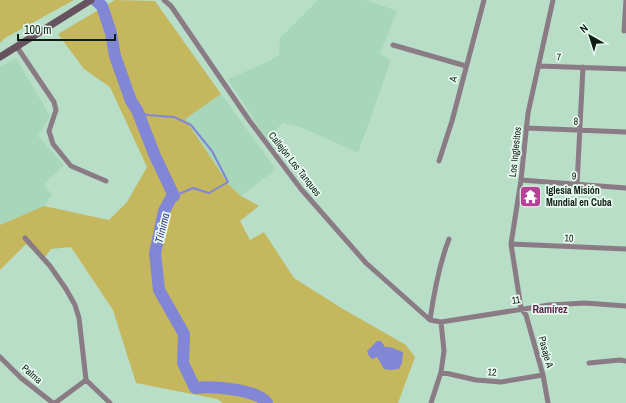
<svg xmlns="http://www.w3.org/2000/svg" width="626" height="403" font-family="'Archivo Narrow',sans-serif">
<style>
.built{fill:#a7d6bb}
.green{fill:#c5b75e}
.water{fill:#8186d7}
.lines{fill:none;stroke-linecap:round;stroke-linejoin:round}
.stream{stroke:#8186d7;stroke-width:2}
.river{stroke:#8186d7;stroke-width:12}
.minor{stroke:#8a7b85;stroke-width:5}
.secondary{stroke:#67525f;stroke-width:7}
.labels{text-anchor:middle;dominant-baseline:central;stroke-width:3.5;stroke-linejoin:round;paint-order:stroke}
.street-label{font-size:10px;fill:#0e1c14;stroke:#e7faef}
.poi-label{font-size:10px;font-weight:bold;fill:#0e1c14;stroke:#e7faef;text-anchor:start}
.water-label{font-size:11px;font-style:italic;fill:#38308f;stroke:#e7faef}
.neighbourhood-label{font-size:11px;font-weight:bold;fill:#5a214a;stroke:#e7faef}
</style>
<rect width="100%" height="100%" fill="#b8dec8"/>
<path class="built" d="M318,0H366L397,11L380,54L391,60L358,153L301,127L283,123L266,139L228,79L270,61L279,55L280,38Z
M16,58L50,116L38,136L64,165L44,184L52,195L44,206L0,225V67Z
M221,94L276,169L241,196L229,185L185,119Z"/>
<path class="green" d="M0,0H74L5,38L0,43Z
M115,0L155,1L221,94L185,119L229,185L241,196L259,206L240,221L250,240L264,232L294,278L343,309L406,345L415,357L398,403H223L217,399L136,383L113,310L71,247L51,249L43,260L26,244L0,270V225L44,206L109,220L127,202L147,167L110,87L84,69L58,34Z"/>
<path class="water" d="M377,341H381L385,347H390L403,352L402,363L399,369L391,370L384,369L377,357L372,359L369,356L367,351Z"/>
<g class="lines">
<path class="stream" d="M137,110L147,115L174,117L191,125L212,151L228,182L209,193L193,188L174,196"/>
<path class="river" d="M95,0L102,6L111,33L115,56L131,101L137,110L155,156L174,196H172L164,211L155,253L159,290L184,334L183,363L195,388C212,386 257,389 267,403"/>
<path class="minor" d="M164,0L171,6L249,120L301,189L366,263L430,320L441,322L549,305L585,303L626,306
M624,31L626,0
M393,45L466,66
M17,47L54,102L56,110L49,131L53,144L71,166L106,181
M539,66L626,69
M526,128L626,132
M439,161L452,121L484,0
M521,180L626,188
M577,185L583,67
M25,238L50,266L66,289L75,305L79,318L86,380L110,403
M511,244L626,249
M430,320C434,292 439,265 449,239
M0,357L21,378L53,403
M589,363L620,360L626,361
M441,372L476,380L501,382L543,375
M55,403L86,380
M431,403L441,372L444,351L441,322
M548,403L543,375L526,315L521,308L511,244L521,180L528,113L553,0"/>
<path class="secondary" d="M0,57L91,0"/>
</g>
<defs>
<symbol id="temple-square" viewBox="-11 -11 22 22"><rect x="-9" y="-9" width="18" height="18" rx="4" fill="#b74197" stroke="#e7faef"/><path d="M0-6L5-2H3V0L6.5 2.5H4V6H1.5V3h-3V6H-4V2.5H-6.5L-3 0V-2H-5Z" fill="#fff"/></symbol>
</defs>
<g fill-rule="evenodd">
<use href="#temple-square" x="518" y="184" width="25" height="25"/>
</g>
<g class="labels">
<g class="street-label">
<text transform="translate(559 57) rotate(2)">7</text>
<text transform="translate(453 79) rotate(-76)">A</text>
<text transform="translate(576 121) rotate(2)">8</text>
<text transform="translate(515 152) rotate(-84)">Los Inglesitos</text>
<text transform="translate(295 164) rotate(52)">Callejón Los Tanques</text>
<text transform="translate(574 176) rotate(4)">9</text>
<text transform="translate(569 238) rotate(3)">10</text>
<text transform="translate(516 300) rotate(-9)">11</text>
<text transform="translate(546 352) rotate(75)">Pasaje A</text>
<text transform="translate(492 372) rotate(4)">12</text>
<text transform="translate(32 374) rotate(41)">Palma</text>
</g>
<g class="poi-label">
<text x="546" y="190">Iglesia Misión<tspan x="546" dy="12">Mundial en Cuba</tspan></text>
</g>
<g class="water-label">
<text transform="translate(162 228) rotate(-76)">Tíinima</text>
</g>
<g class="neighbourhood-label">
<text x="550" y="309">Ramírez</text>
</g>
</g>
<g transform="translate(590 36) rotate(321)" stroke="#e7faef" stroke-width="3" paint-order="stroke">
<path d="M0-3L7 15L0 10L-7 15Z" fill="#0e1c14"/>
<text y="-6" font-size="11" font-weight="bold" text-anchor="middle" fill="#0e1c14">N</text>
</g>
<path d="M18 34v6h97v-6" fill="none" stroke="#0e1c14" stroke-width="2"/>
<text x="24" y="34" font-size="12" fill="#0e1c14" stroke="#e7faef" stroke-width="3" paint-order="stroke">100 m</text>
</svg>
